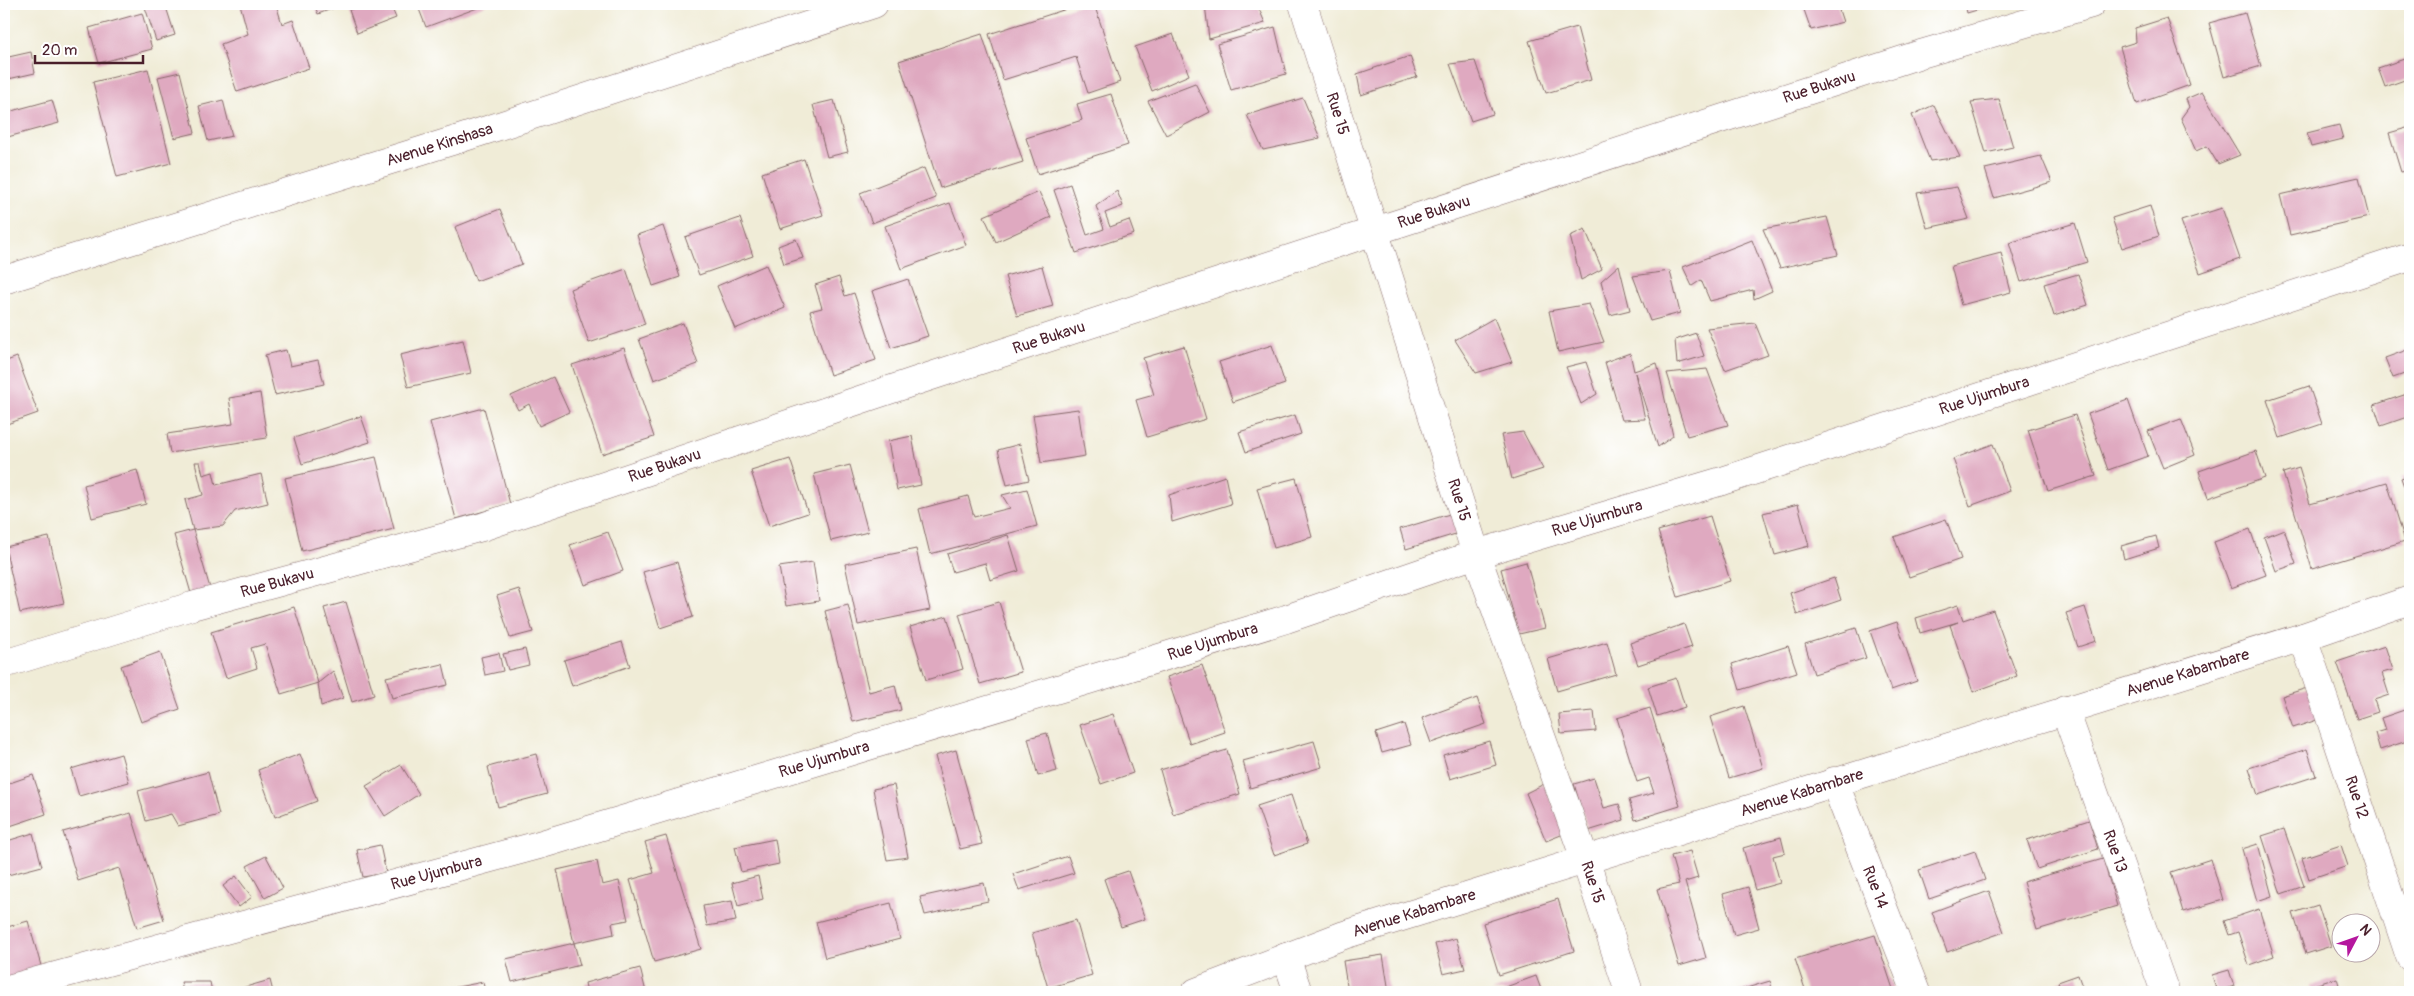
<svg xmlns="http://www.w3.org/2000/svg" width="2414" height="996" font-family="Pangolin,sans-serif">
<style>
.building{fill:#dfa9c0}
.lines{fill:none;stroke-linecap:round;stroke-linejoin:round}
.street-casing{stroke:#846767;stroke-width:29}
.street{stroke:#fff;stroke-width:28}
.labels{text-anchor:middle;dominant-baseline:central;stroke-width:4;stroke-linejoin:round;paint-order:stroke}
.street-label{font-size:16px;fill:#4a1f2b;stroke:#fff}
</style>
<rect width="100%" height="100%" fill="#fff"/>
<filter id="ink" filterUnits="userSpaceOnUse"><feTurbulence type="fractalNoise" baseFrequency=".02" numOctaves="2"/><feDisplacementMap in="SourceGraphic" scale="10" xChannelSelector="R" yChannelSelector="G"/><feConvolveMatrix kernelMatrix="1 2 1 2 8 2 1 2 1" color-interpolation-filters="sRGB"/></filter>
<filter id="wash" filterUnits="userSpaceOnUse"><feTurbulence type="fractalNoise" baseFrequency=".0096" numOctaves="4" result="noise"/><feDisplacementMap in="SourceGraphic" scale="20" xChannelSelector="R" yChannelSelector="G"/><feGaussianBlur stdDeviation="1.12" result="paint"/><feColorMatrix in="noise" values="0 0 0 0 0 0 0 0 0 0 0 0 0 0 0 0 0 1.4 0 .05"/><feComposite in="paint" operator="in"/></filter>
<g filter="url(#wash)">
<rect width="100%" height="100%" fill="#f0ecd7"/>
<g id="blocks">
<path class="building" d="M144,4H165L175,35L156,41Z
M240,4H276L282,24L293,20L309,68L237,92L221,44L248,34Z
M314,4H345L318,14Z
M367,4H390L396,18L357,33L349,10Z
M417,4H488L426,27Z
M769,4H782L770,8Z
M1082,4H1094L1120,82L1088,93L1076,57L1003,80L989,34Z
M1205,4H1257L1265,23L1209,39Z
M1802,4H1837L1843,22L1811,30Z
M1900,4H1913L1903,10Z
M1965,4H1997L1967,13Z
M142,13L152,49L99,63L89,28Z
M2245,13L2261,66L2224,77L2209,23Z
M2167,18L2190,85L2137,104L2120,47L2136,42L2135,28Z
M1275,27L1286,74L1231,90L1217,44Z
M1577,27L1591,80L1546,93L1529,41Z
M982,34L1023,162L940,188L899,61Z
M1173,34L1189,75L1152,91L1135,47Z
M31,52L35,73L4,80V58Z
M1410,56L1417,77L1361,95L1357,74Z
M2410,57V78L2385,87L2378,68Z
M1475,61L1493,114L1471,121L1450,64Z
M148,69L171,163L117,177L93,82Z
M180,72L195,133L174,138L158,77Z
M1195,83L1210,112L1166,135L1148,101Z
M2202,92L2240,155L2218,164L2207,146L2196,151L2181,118L2189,107L2186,99Z
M1111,94L1128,145L1038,174L1026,138L1082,120L1077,104Z
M1303,98L1320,138L1263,150L1247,115Z
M1999,99L2013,147L1986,153L1971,102Z
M52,100L59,123L4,138V113Z
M223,100L232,136L208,141L199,106Z
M834,100L848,152L827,157L813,105Z
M1934,105L1960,157L1930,161L1912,115Z
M2339,125L2343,139L2311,147L2307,133Z
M2410,127V170L2401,172L2389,133Z
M2041,156L2052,182L1994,198L1985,169Z
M804,159L823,215L780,229L762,173Z
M924,168L936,198L872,223L860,193Z
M2359,177L2369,217L2290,235L2280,195Z
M1070,184L1087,235L1104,229L1096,206L1117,191L1123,206L1105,213L1110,227L1129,220L1134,234L1076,253L1054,190Z
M1957,187L1969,219L1927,228L1917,193Z
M1039,192L1051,217L996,242L984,216Z
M950,203L966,245L901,269L885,226Z
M2150,206L2159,236L2122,248L2112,218Z
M2222,208L2240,259L2200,273L2181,221Z
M500,209L522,264L476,281L455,227Z
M1827,217L1838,255L1780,268L1763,229Z
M740,218L753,256L699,275L685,237Z
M2075,223L2087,262L2021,282L2009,243Z
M663,226L680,277L653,286L637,235Z
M1585,229L1602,269L1581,280L1570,236Z
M796,239L803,258L784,264L778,246Z
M1752,240L1772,291L1754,299L1753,290L1710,301L1701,280L1692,286L1683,267Z
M2001,253L2011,292L1961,305L1951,266Z
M766,265L785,308L735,329L717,286Z
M1619,265L1630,310L1610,315L1601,281Z
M1042,266L1053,306L1017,316L1005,276Z
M626,269L645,324L589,343L570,289Z
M1670,271L1680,313L1650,321L1633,276Z
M2078,274L2088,305L2054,316L2044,284Z
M839,277L845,296L854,293L876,360L830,375L810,311L822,308L815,285Z
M908,279L928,336L891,348L872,291Z
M1589,304L1604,342L1558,352L1549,311Z
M1494,318L1512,362L1476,373L1455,340Z
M683,323L698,364L654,380L639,339Z
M1755,323L1768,355L1725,370L1707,328Z
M1696,333L1704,356L1677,364L1675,340Z
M463,340L471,373L408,387L400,355Z
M1272,345L1285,384L1233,402L1219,362Z
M1184,346L1206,419L1147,437L1136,400L1154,395L1143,358Z
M624,348L654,437L602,454L572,365Z
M286,350L290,366L318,360L324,384L275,395L265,355Z
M2407,350L2410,358V372L2393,378L2385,358Z
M1630,353L1634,371L1657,363L1673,436L1658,447L1635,373L1645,419L1622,420L1605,362Z
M17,357L38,413L4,425V362Z
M1586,362L1597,394L1581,404L1566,367Z
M1707,369L1728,425L1687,436L1667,373Z
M553,377L569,412L539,426L529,404L518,410L511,396Z
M2309,386L2322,424L2280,438L2267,400Z
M260,393L267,438L170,453L167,434L233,424L229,398Z
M2410,393V416L2381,426L2374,405Z
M2128,400L2148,456L2108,470L2088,414Z
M484,408L510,504L456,519L430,422Z
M1078,409L1085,456L1041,463L1033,415Z
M1295,415L1301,434L1246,452L1239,432Z
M2075,415L2096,476L2048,491L2028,430Z
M361,416L370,442L302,464L294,438Z
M2181,419L2195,455L2163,468L2148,431Z
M1523,432L1543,469L1512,479L1501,435Z
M912,436L921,485L897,490L888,441Z
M1020,444L1029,480L1007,485L998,450Z
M1993,444L2010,491L1970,506L1953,459Z
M2256,451L2265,478L2208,498L2199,471Z
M376,457L394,529L302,551L285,478Z
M790,459L808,513L769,526L751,471Z
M195,462H200L203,475L213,472L216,485L261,474L268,503L235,511L223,526L193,530L185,500L203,495Z
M850,465L868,532L831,541L814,474Z
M2299,468L2310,504L2387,482L2405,541L2312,569L2283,473Z
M137,470L146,504L92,518L84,485Z
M2410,475V503L2401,478Z
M1225,476L1231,504L1172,522L1169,495Z
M1296,478L1312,537L1274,548L1257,488Z
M1027,489L1037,526L930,554L919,509L968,496L974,517L1010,508L1002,495Z
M1798,504L1809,546L1775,555L1763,513Z
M1453,513L1459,533L1406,549L1400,529Z
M1710,516L1730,581L1678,597L1658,531Z
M1946,519L1961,559L1909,577L1894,537Z
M2250,529L2266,575L2231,588L2214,542Z
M2284,529L2296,564L2276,571L2264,537Z
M193,530L212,595L193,600L174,535Z
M608,532L623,571L585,585L570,545Z
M1008,535L1019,571L990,580L985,563L953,572L947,554Z
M2156,536L2159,548L2124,559L2121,546Z
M49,537L64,603L20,613L5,547Z
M916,549L930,610L858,625L845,564Z
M677,562L693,617L660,628L643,572Z
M813,562L819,601L786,606L779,567Z
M1526,562L1545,628L1519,634L1501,569Z
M1834,578L1841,600L1797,615L1790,593Z
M519,589L533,632L510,638L497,596Z
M346,602L374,695L352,702L324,608Z
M999,602L1021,672L980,684L959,614Z
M848,605L869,692L895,685L901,710L853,722L825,611Z
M1958,605L1963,620L1993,610L2017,676L1973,692L1950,625L1958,622L1920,633L1916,618Z
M294,607L318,683L333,671L343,698L321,706L318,683L281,694L265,644L251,648L257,668L226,678L211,632Z
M2085,607L2096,641L2078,647L2066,613Z
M947,616L963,669L926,680L910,627Z
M1897,622L1917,681L1891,690L1870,631Z
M1684,624L1692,647L1638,665L1630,643Z
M1856,628L1866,658L1814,674L1805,644Z
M622,642L630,666L572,686L564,660Z
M1607,642L1616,674L1557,691L1548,659Z
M1788,646L1797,672L1740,690L1732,664Z
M2385,646L2393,670L2382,673L2389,695L2374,700L2378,712L2357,719L2337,662Z
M525,649L529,665L508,670L503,654Z
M160,652L180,709L141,722L121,666Z
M499,653L503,671L485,675L481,657Z
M443,664L448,685L392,698L386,677Z
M1202,665L1225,732L1190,744L1167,677Z
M1676,678L1685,707L1657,716L1648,687Z
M2310,687L2320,719L2293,728L2282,696Z
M1477,698L1486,724L1431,743L1422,718Z
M1744,706L1763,768L1729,778L1710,717Z
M1650,708L1680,806L1635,820L1629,800L1654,793L1649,778L1637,782L1617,718Z
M2410,708V740L2380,750L2375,733L2385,730L2381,718Z
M1594,711L1596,731L1561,734L1559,714Z
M1113,714L1133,773L1101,784L1080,725Z
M1404,724L1411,745L1382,753L1376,733Z
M1047,733L1057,771L1038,776L1028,738Z
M1314,741L1322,767L1250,788L1243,761Z
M1489,741L1496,765L1450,779L1443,755Z
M2307,749L2316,776L2258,795L2249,768Z
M956,750L982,844L960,849L935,756Z
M1227,750L1240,794L1173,814L1160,770Z
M121,754L129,782L79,796L71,769Z
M300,754L317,801L275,817L258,770Z
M536,754L547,794L498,807L488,767Z
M401,765L419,794L385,816L366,786Z
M208,772L219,815L178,826L171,814L146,821L138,791Z
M33,775L46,814L4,828V785Z
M1594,778L1604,808L1619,804L1624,820L1588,831L1574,784Z
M1544,784L1566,833L1546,841L1526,793Z
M894,785L908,857L887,860L873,789Z
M1291,795L1307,844L1274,855L1257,806Z
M131,813L164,920L137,928L119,868L78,881L63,832Z
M2089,820L2098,849L2037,869L2027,840Z
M2284,829L2304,886L2281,894L2262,836Z
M33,833L42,866L4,876V842Z
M666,836L701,949L654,962L630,880L654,873L645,842Z
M1781,837L1785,853L1773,856L1780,883L1755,890L1743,848Z
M775,839L779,864L741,872L735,847Z
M2258,844L2272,896L2257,901L2242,849Z
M380,845L386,873L363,877L357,850Z
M2341,845L2348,866L2309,879L2302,858Z
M1690,851L1698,878L1685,882L1706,958L1679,966L1657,889L1679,884L1671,856Z
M1975,851L1985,880L1929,899L1919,870Z
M266,856L283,888L265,898L247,866Z
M1068,856L1074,873L1019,890L1013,874Z
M2103,859L2117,906L2037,930L2023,882Z
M2211,859L2223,900L2183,912L2171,872Z
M597,861L602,885L619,881L628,920L612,923L614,934L574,943L557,870Z
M1128,871L1145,919L1121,927L1104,879Z
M236,876L252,897L239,907L223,886Z
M758,876L763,899L738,906L732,883Z
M984,883L988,901L925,915L920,897Z
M1748,887L1759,928L1734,935L1723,894Z
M1989,891L2004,932L1947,952L1932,912Z
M1558,899L1574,951L1499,975L1483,923Z
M732,901L736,921L707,926L703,906Z
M891,903L900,939L825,958L816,922Z
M2318,905L2331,946L2306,954L2293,913Z
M2259,909L2274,956L2249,965L2238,932L2229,935L2224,921Z
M1076,920L1092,975L1048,988L1032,933Z
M28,921L42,969L4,980V928Z
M1875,935L1894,992H1806L1795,959Z
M1456,938L1465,969L1443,974L1435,944Z
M574,943L580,965L512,982L506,959Z
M1383,955L1389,992H1348L1343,961Z
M640,968L646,992H587L585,983Z
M2229,970L2234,986L2217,992L2212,975Z
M2078,975L2084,992H2061L2058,982Z
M1536,976L1542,992H1492Z
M2337,978L2341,992H2313L2311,986Z
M270,980L273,992H228Z
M1770,981L1773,992H1733Z
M181,982H210L212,992H183Z
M483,982L485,992H437V991Z
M2280,988L2281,992H2267Z"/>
</g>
</g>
<g filter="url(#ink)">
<use href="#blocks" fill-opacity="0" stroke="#846767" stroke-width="1"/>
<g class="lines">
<defs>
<g id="street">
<path id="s1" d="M1303,4L1476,554L1586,862L1629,992"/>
<path id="s2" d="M4,280L462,138L874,4"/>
<path id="s3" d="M2303,637L2410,957"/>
<path id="s4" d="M4,664L192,606L482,527L913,382L1375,231L1921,54L2091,4"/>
<path id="s5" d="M2065,710L2165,992"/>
<path id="s6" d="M1834,781L1916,992"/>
<path d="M1286,957L1298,992"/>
<path id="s7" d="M4,990L539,845L1088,680L1286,619L1476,554L1722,481L2410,257"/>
<path id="s8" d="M1196,992L1344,935L2303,637L2410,600"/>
</g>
</defs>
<use href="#street" class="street-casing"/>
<use href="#street" class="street"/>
</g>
</g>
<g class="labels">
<g class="street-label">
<text stroke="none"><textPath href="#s4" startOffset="1905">Rue Bukavu</textPath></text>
<text stroke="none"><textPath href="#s1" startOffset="115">Rue 15</textPath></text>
<text stroke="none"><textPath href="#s2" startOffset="456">Avenue Kinshasa</textPath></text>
<text stroke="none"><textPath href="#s4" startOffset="1500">Rue Bukavu</textPath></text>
<text stroke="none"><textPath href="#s4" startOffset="1095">Rue Bukavu</textPath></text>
<text stroke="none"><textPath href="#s7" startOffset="2068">Rue Ujumbura</textPath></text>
<text stroke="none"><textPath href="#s4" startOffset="690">Rue Bukavu</textPath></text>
<text stroke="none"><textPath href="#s1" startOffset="520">Rue 15</textPath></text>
<text stroke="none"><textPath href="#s7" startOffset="1662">Rue Ujumbura</textPath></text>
<text stroke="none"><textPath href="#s4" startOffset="285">Rue Bukavu</textPath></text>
<text stroke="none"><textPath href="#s7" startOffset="1258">Rue Ujumbura</textPath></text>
<text stroke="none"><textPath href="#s8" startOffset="1042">Avenue Kabambare</textPath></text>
<text stroke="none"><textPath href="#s7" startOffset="852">Rue Ujumbura</textPath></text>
<text stroke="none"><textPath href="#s8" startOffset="638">Avenue Kabambare</textPath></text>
<text stroke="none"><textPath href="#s3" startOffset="169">Rue 12</textPath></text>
<text stroke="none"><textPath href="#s5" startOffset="150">Rue 13</textPath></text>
<text stroke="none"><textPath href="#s7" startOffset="448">Rue Ujumbura</textPath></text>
<text stroke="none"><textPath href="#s1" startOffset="925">Rue 15</textPath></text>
<text stroke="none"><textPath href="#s6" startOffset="114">Rue 14</textPath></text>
<text stroke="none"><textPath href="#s8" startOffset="232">Avenue Kabambare</textPath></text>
</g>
</g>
<rect width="2414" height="996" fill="none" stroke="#fff" stroke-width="20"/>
<g transform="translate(2356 938) rotate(49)"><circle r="24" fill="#ffffff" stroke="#b7a5aa"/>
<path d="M0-4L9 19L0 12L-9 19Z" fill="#b5179e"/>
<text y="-8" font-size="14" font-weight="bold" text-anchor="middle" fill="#4a1f2b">N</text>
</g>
<path d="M35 55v8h108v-8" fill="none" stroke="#4a1f2b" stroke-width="2.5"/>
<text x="42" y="55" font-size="15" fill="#4a1f2b" stroke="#ffffff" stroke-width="4" paint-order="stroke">20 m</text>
</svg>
